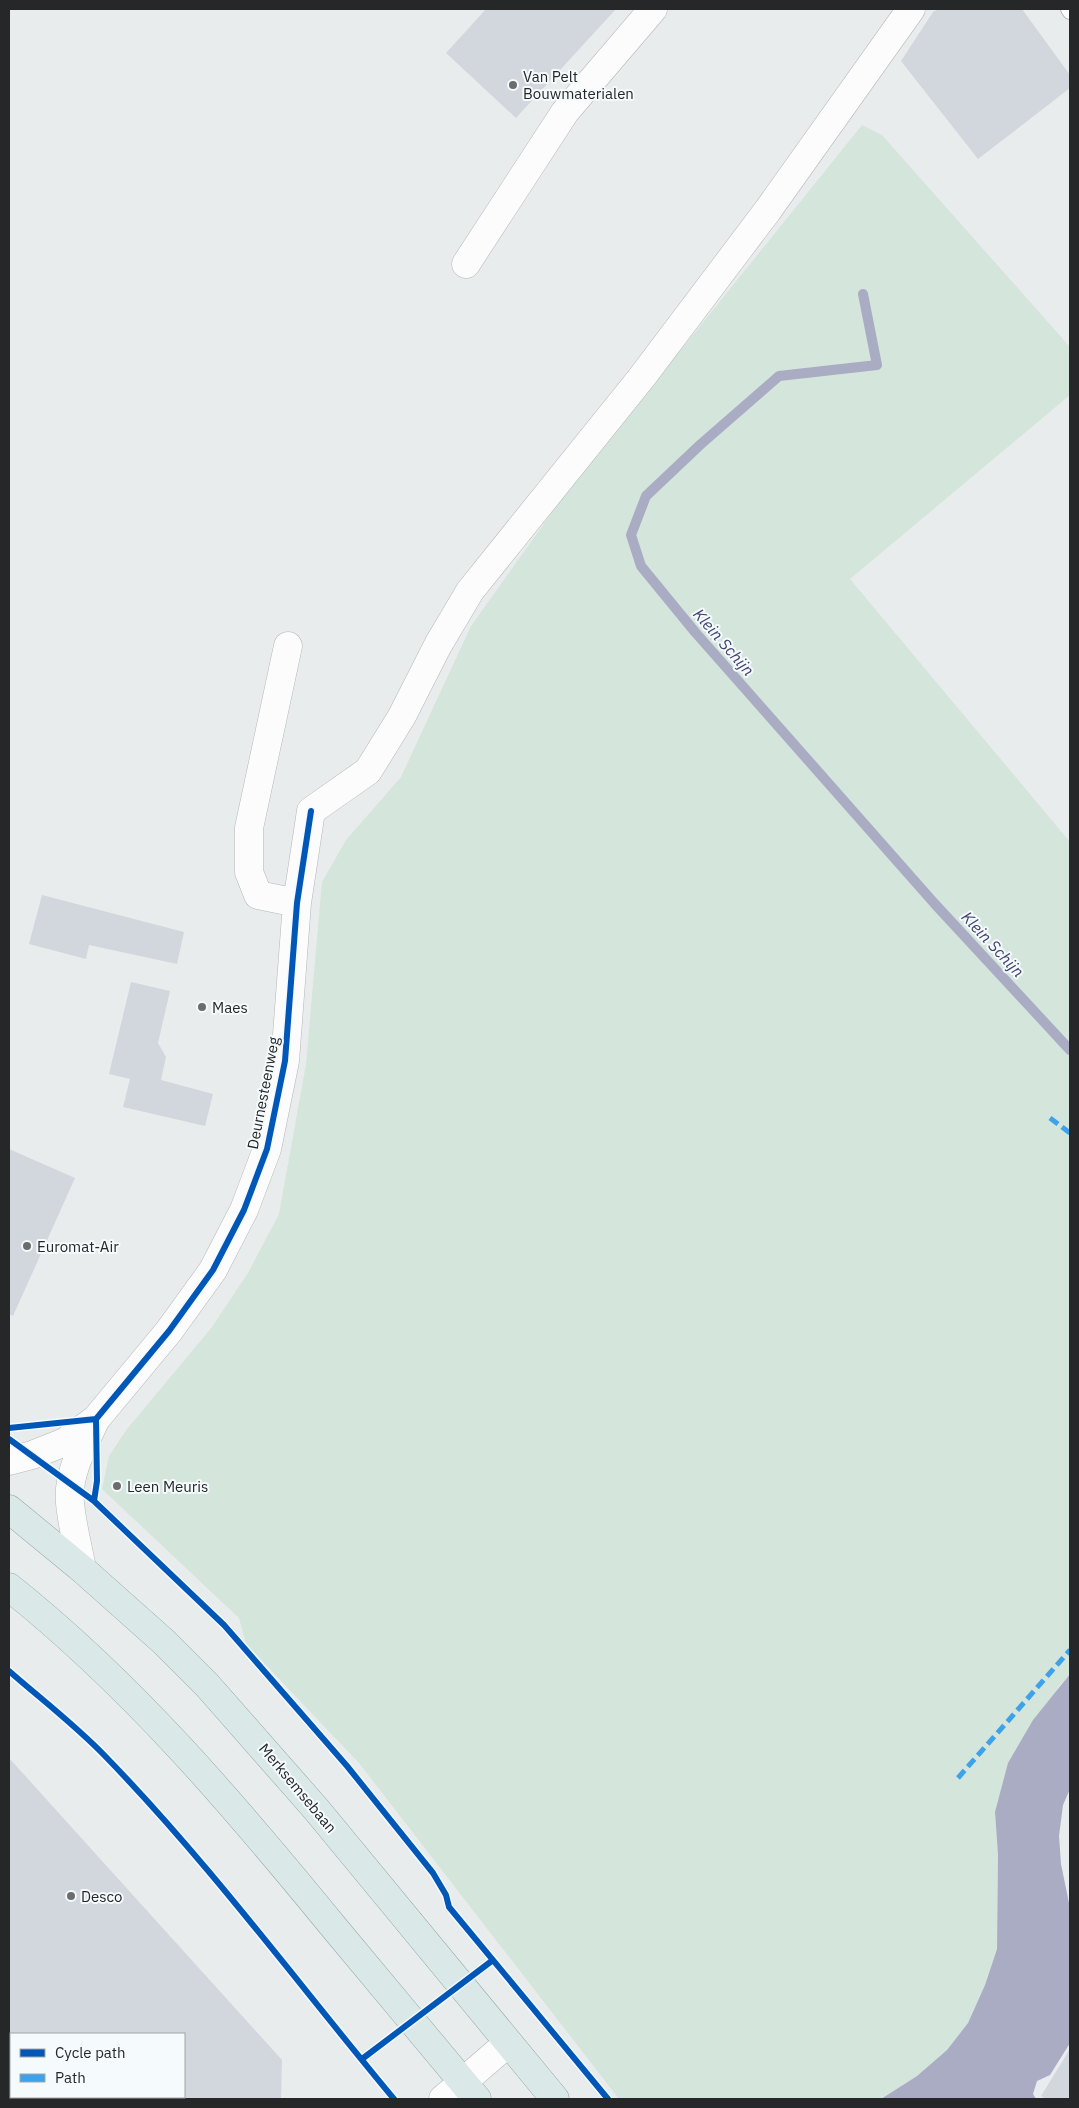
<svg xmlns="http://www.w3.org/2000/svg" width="1079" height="2108" font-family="'IBM Plex Sans',sans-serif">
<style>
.green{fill:#d4e5db}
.water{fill:#a9acc3}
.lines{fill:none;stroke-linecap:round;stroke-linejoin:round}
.stream{stroke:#a9acc3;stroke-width:10}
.building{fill:#d1d7dd;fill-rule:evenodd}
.lane-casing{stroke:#b4b6b7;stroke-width:16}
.street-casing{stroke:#b4b6b7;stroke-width:29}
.primary-casing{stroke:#90abaa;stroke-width:29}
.lane{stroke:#fcfcfc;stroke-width:14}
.street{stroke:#fcfcfc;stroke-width:28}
.primary{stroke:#dae9e8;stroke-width:28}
.quiet{stroke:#3ea2eb;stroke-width:5;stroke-dasharray:10 5;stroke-linecap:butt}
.cycleway-casing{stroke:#f5fafc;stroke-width:9}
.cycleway{stroke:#0057b8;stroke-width:6}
.poi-dot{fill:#6a6c6d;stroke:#f5fafc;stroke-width:2}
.labels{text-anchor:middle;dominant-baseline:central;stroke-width:4;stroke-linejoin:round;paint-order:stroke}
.poi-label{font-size:15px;fill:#252728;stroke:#f5fafc;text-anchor:start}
.street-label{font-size:15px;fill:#252728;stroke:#f5fafc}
.water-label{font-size:16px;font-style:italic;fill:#414270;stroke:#f5fafc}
</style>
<rect width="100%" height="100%" fill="#e9eced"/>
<path class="green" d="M862,125L882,135L1070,347V395L850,579L1070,842V1674L1059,1686L995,1812L998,1855L997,1949L985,1985L968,2023L947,2050L917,2076L881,2099H619L359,1763L246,1644L239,1618L102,1489L109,1456L127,1429L212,1327L248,1273L279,1214L306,1064L322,882L346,840L401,777L471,626L568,490Z"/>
<path class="water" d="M1070,1674V1789L1063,1805L1059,1836L1061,1864L1070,1908V2043L1050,2075L1037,2081L1033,2094L1036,2099H881L917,2076L947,2050L968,2023L985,1985L997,1949L998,1855L995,1812L1008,1763L1033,1720Z"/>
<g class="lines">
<path class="stream" d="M863,294L877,365L779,376L701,444L646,496L631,535L641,566L695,632L934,903L1070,1050"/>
</g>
<path class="building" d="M486,9H616L516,118L446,53Z
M938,9H1022L1070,75V88L978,159L901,61L933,12Z
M42,895L184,932L177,964L89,945L86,959L29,944Z
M131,982L170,991L158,1043L166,1057L161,1080L213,1094L205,1126L123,1107L130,1079L109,1074Z
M9,1149L75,1178L13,1316L9,1314Z
M9,1758L282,2060L281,2099H9ZM11,2034H184V2097H11Z
M1070,2049V2099H1046L1041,2096Z"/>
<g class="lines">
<defs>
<path id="lane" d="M1068,9L1070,12"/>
<path id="street" d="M466,264L565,112L653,9
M288,646L249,828V872L258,895L297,903
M9,1461L32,1455L65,1442L96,1419L169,1331L213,1270L244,1210L267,1149L285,1061L297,903L311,811L368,771L402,716L438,645L470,591L642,377L768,210L911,9
M82,1569C78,1547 72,1525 70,1503C67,1475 83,1446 95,1421
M443,2099L508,2043"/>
<path id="primary" d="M9,1509L82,1569L164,1642L207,1685L316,1809L555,2099
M9,1587C132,1685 233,1804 332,1925C380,1983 429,2041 477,2099"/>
</defs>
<use href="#lane" class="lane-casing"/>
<use href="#street" class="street-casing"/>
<use href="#primary" class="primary-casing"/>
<use href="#lane" class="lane"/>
<use href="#street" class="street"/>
<use href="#primary" class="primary"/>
<path class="quiet" d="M1050,1118L1070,1133
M958,1778L1070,1650"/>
<defs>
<path id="cycleway" d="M96,1419L169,1331L213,1270L244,1210L267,1149L285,1061L297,903L311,811
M9,1428L96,1419
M9,1439L94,1501L224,1625L347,1766L433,1873L446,1895L449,1907L608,2099
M94,1501L97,1481L96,1419
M9,1671C41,1699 75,1725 105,1756C209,1863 299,1985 394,2099
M362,2059L493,1960"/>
</defs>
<use href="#cycleway" class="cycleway-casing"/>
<use href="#cycleway" class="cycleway"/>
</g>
<g class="poi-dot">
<circle cx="513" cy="85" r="5"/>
<circle cx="202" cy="1007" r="5"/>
<circle cx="27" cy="1246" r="5"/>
<circle cx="117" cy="1486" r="5"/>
<circle cx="71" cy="1896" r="5"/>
</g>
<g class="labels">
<g class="poi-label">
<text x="523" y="76">Van Pelt<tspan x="523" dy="17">Bouwmaterialen</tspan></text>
<text x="212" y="1007">Maes</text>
<text x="37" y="1246">Euromat-Air</text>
<text x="127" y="1486">Leen Meuris</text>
<text x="81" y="1896">Desco</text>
</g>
<g class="street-label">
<text transform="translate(263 1093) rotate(-79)">Deurnesteenweg</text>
<text transform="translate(298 1788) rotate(50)">Merksemsebaan</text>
</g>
<g class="water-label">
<text transform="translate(724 642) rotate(49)">Klein Schijn</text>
<text transform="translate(993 944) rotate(47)">Klein Schijn</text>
</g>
</g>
<rect width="1079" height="2108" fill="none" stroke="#252728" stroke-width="20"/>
<rect x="10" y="2033" width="175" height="65" fill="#f5fafc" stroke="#a2a6a7"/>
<rect x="20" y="2049" width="25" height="8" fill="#0057b8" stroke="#a2a6a7"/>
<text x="55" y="2058" font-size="15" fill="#252728">Cycle path</text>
<rect x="20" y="2074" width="25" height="8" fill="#3ea2eb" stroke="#a2a6a7"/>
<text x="55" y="2083" font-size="15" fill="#252728">Path</text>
</svg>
